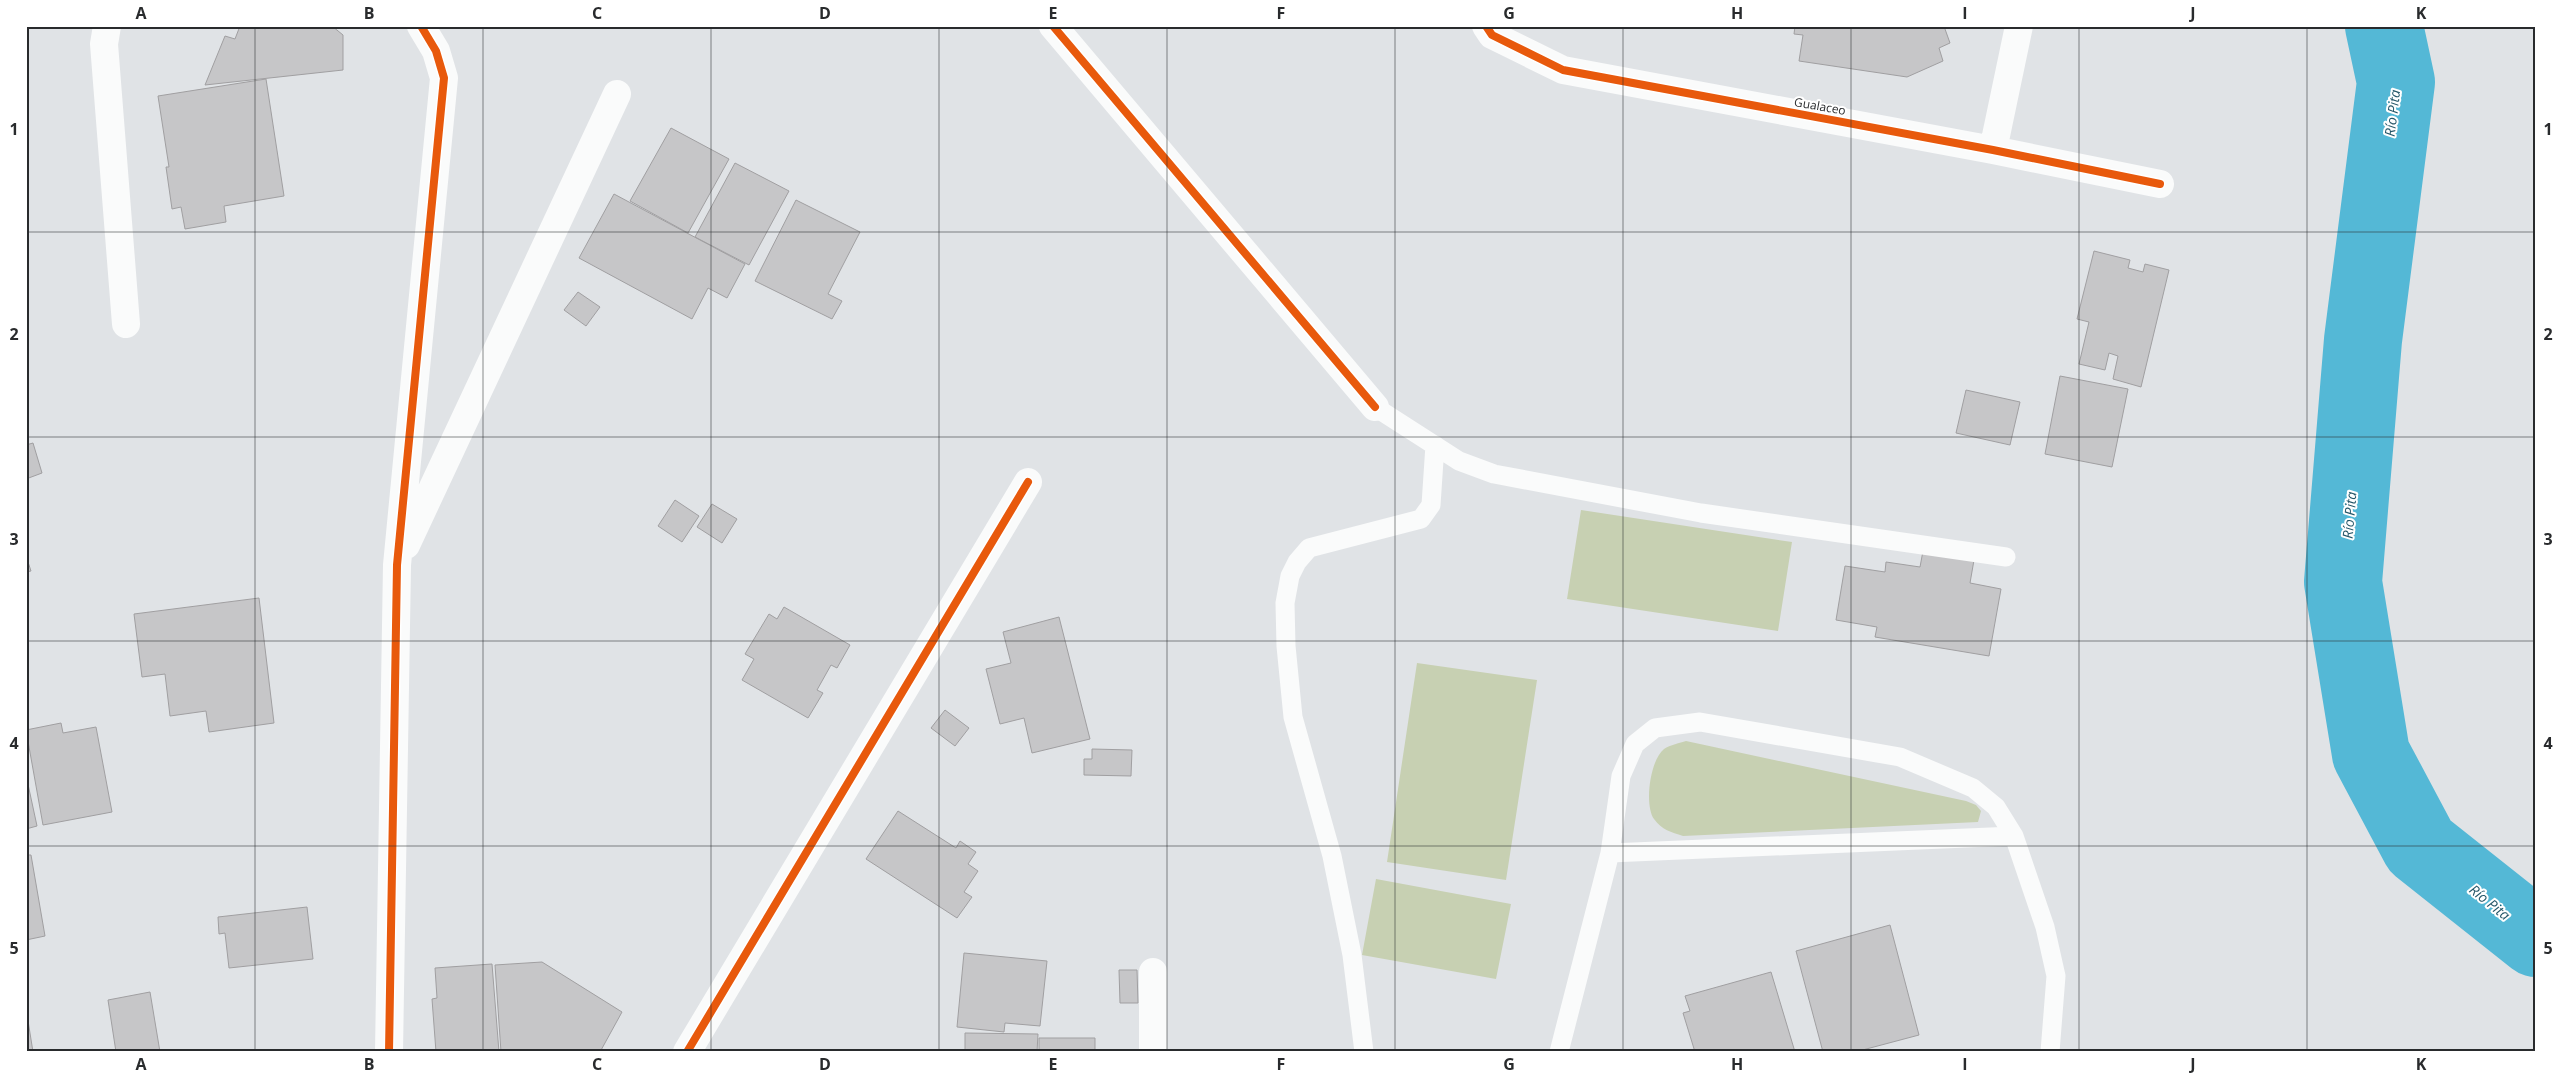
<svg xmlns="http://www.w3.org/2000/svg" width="2562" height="1078" font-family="'Open Sans',sans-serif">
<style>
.green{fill:#c7d0b2}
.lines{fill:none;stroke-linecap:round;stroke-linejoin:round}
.river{stroke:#54b8d6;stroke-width:78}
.building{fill:#c6c6c8;stroke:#a09fa1}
.service{stroke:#fafbfb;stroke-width:19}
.minor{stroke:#fafbfb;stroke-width:28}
.cycleway-casing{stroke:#fff;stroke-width:11}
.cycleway{stroke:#e8590c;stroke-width:8}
.grid{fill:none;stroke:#292b2d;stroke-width:1;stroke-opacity:0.55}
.labels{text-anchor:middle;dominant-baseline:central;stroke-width:4;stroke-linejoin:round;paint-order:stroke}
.street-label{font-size:12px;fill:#292b2d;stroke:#fff}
.water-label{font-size:14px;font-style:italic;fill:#245668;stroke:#fff}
.neatline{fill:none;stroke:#292b2d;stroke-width:2}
.grid-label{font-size:16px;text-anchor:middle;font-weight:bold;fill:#292b2d}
</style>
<rect width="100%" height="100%" fill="#e0e3e6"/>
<path class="green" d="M1581,510L1792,542L1778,631L1567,599Z
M1417,663L1537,680L1506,880L1387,862Z
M1686,741L1966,801L1976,805L1981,811L1978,822L1683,836C1671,832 1662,830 1654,819C1644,805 1650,760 1664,749C1670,745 1680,743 1686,741Z
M1376,879L1511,904L1496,979L1362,955Z"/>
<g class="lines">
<path class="river" d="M2384,26L2396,82L2363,340L2343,582L2371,754L2420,846L2536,938"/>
</g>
<path class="building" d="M240,26H332L343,35V70L205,85L225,36L235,39Z
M1795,26H1948L1945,29L1950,43L1939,48L1943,61L1907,77L1799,61L1803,35L1794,34Z
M266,79L284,196L224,206L226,222L185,229L181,207L172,209L166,167H169L158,96Z
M671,128L729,159L688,233L630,201Z
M735,163L789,191L749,265L695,237Z
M614,194L745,264L727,298L708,288L692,319L579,258Z
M796,200L860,232L828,294L842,301L832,319L755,281Z
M2094,251L2130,260L2128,268L2143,272L2145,264L2169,270L2141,387L2113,379L2118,356L2109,353L2105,370L2079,364L2089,322L2077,319Z
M578,292L600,307L586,326L564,310Z
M2060,376L2128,389L2112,467L2045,454Z
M1966,390L2020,402L2010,445L1956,433Z
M33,443L42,473L26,479V445Z
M675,500L699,516L682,542L658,526Z
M712,504L737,519L722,543L697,527Z
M1923,551L1974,560L1970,583L2001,589L1989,656L1875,637L1877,627L1836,620L1845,566L1885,572L1886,562L1920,567Z
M26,556L31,571L26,572Z
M259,598L274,723L209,732L206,711L170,716L165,674L142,677L134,614Z
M784,607L850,645L837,668L831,665L817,690L823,693L808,718L742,680L754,659L745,654L769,614L777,619Z
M1059,617L1090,739L1032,753L1024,718L1000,724L986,669L1011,663L1003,632Z
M945,710L969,728L955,746L931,728Z
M61,723L63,733L96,727L112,812L43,825L26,730Z
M1092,749L1132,750L1131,776L1084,775V759H1092Z
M26,775L37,826L26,829Z
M898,811L956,848L960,841L976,852L968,864L978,871L964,892L972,897L957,918L866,859Z
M26,855H31L45,936L26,940Z
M307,907L313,959L229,968L225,933L219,934L218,917Z
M1890,925L1919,1035L1855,1052H1823L1796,951Z
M964,953L1047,961L1040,1026L1005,1023L1004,1032L957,1027Z
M542,962L622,1012L600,1052H501L495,965Z
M492,964L499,1052H436L432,999L437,998L435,968Z
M1119,970H1137L1138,1003H1120Z
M1771,972L1795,1052H1695L1683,1013L1690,1011L1685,996Z
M150,992L160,1052H116L108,1000Z
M26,1008L33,1052H26Z
M965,1033L1038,1034L1037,1052H965Z
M1039,1038H1095V1052H1039Z"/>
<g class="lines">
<path class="service" d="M1375,407L1459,461L1494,474L1701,513L2006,557
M1610,853L2014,836
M1364,1052L1352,955L1332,856L1293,717L1286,646L1285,603L1290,576L1297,562L1309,548L1421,519L1431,505L1435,445
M1559,1052L1610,853L1621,776L1635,744L1655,728L1700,722L1900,757L1973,788L1996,807L2014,836L2045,927L2056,976L2050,1052"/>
<path class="minor" d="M107,26L104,44L126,324
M1053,26L1375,407
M1486,26L1492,35L1563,70L1993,150L2160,184
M1993,150L2019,26
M406,545L617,94
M1153,972V1052
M389,1052L397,565L444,78L436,51L421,26
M687,1052L1028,482"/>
<defs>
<path id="cycleway" d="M1053,26L1375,407
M1486,26L1492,35L1563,70L1993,150L2160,184
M389,1052L397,565L444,78L436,51L421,26
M687,1052L1028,482"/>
</defs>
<use href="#cycleway" class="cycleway-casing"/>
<use href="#cycleway" class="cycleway"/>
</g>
<path class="grid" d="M255,26V1052M483,26V1052M711,26V1052M939,26V1052M1167,26V1052M1395,26V1052M1623,26V1052M1851,26V1052M2079,26V1052M2307,26V1052M26,232H2536M26,437H2536M26,641H2536M26,846H2536"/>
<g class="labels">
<g class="street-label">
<text transform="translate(1820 106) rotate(10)">Gualaceo</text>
</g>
<g class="water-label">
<text transform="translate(2392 113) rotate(-83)">Río Pita</text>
<text transform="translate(2349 515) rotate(-85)">Río Pita</text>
<text transform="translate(2490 902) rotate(39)">Río Pita</text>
</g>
</g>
<rect width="2562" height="1078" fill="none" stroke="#ffffff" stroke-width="55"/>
<rect x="28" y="28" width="2506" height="1022" class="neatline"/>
<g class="grid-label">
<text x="141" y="19">A</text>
<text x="369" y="19">B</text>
<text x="597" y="19">C</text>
<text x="825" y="19">D</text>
<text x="1053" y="19">E</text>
<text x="1281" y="19">F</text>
<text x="1509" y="19">G</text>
<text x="1737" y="19">H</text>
<text x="1965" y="19">I</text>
<text x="2193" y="19">J</text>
<text x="2421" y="19">K</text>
<text x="14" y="135">1</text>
<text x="2548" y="135">1</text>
<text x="14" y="340">2</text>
<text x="2548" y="340">2</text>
<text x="14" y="545">3</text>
<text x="2548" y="545">3</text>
<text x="14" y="749">4</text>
<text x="2548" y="749">4</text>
<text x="14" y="954">5</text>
<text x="2548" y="954">5</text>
<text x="141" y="1070">A</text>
<text x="369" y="1070">B</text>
<text x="597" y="1070">C</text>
<text x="825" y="1070">D</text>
<text x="1053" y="1070">E</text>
<text x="1281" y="1070">F</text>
<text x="1509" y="1070">G</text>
<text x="1737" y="1070">H</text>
<text x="1965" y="1070">I</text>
<text x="2193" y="1070">J</text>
<text x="2421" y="1070">K</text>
</g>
</svg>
